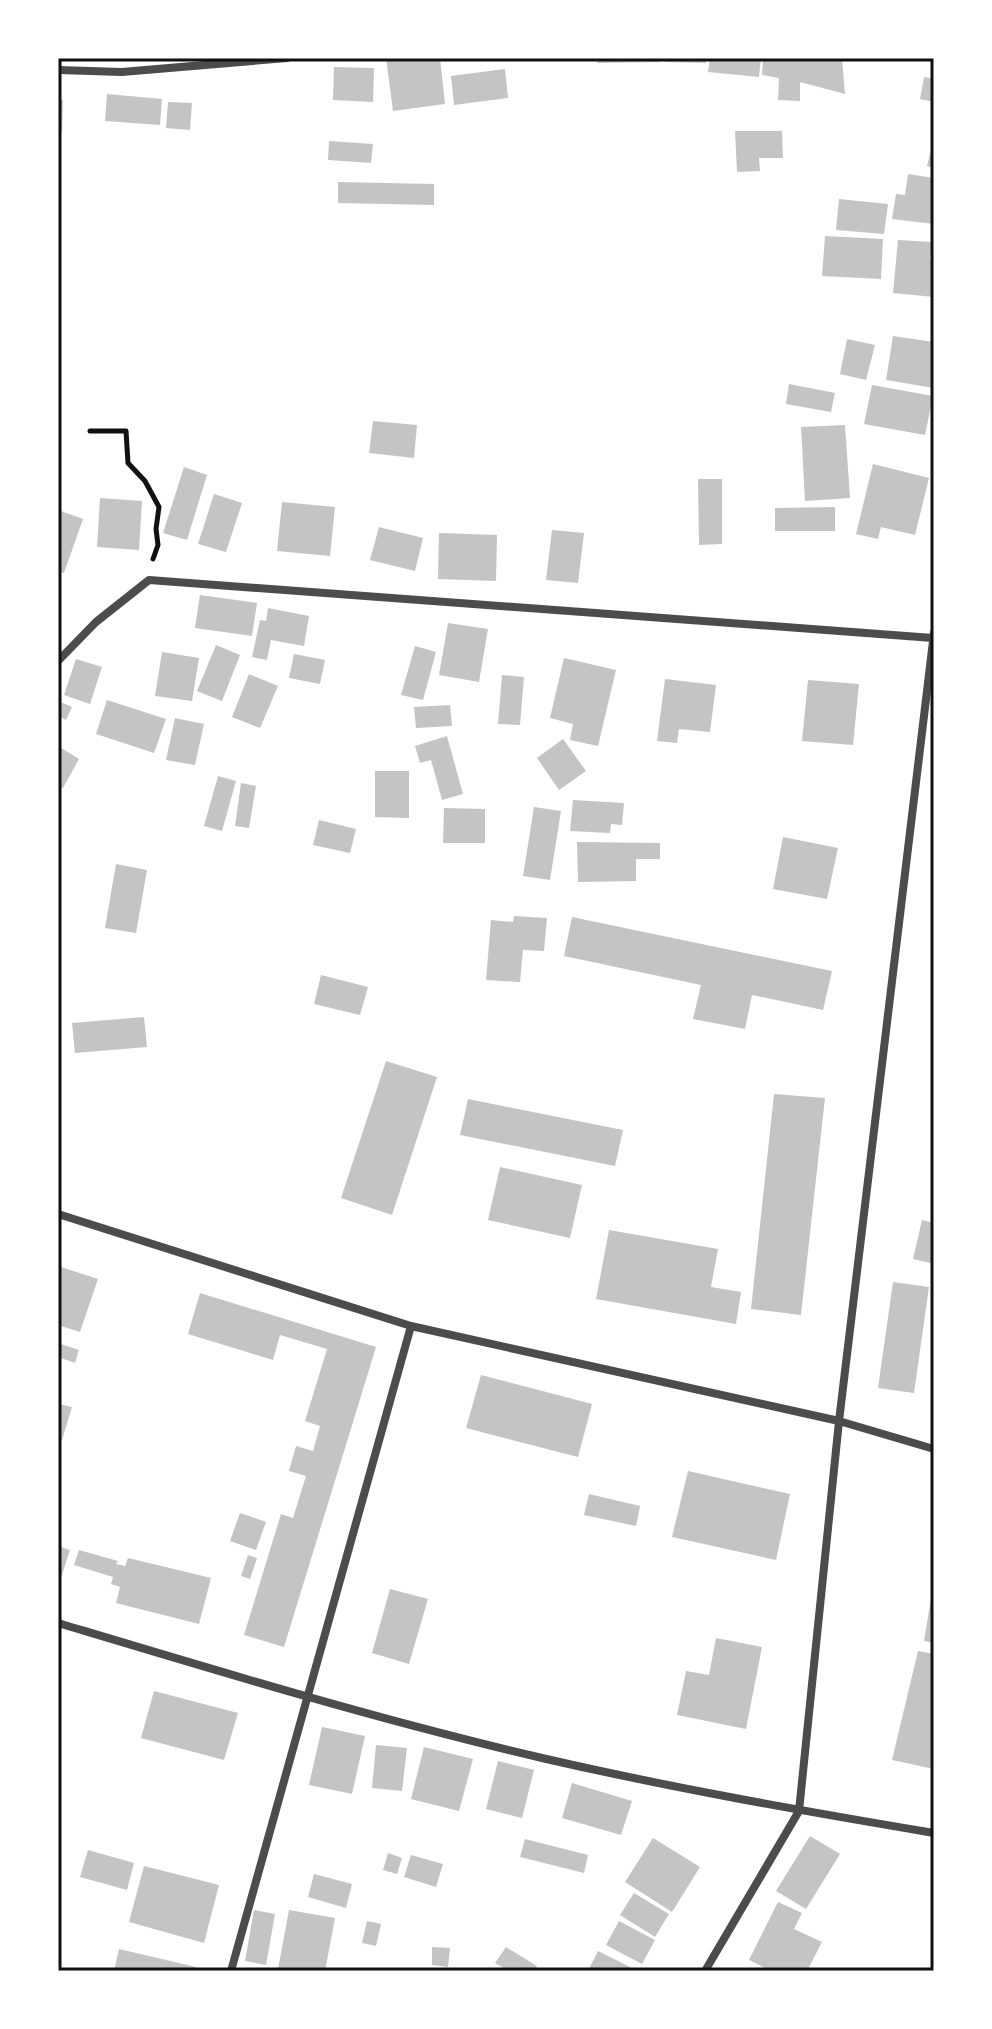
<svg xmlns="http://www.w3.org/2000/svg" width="992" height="2029" font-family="'Sofia Sans Condensed',sans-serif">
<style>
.building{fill:#c4c4c4}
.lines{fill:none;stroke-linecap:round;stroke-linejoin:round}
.path{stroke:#111;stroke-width:5}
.minor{stroke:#4c4c4c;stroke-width:8}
.neatline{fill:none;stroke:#111;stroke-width:3}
</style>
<rect width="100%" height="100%" fill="#fff"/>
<path class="building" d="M386,58H440L445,104L393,111Z
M597,58H661V62L597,63Z
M665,58H706V63L665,62Z
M710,58H761L759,77L708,72Z
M763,58H842L845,94L800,82V101L778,100L779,78L762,75Z
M334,67L374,68L373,102L333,100Z
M505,69L508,98L454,105L451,76Z
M924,77L934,79V102L920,99Z
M107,94L162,99L160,125L105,121Z
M58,100H63L62,133H58Z
M168,102L192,103L190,130L166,128Z
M735,131H782L783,158H759L760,171L737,172Z
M329,141L373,144L371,163L328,160Z
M933,142H934V168L927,166Z
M908,174L934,178V224L892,219L896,194L905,195Z
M338,182L434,184V205L338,203Z
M839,199L888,204L884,234L836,230Z
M825,236L883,239L881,279L822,276Z
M898,240L932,242L930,260L934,261V297L893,293Z
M893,336L934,342V388L886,380Z
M847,339L875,345L866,380L840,374Z
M789,384L835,393L831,412L786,404Z
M872,385L933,396L925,435L864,424Z
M373,421L417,425L414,458L369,453Z
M845,425L850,498L805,501L801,427Z
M873,464L929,478L915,535L881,527L878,539L856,534Z
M184,467L207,475L187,540L163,533Z
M698,479H722V544L699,545Z
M214,494L242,503L226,552L198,544Z
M100,498L142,501L139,550L97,547Z
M282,502L335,507L330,556L277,551Z
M835,507V531H775V508Z
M58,510L83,519L64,573L58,571Z
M379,527L423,538L415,571L370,560Z
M552,530L584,533L578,583L546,580Z
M439,533L497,535L496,581L438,579Z
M200,595L257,603L252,636L195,628Z
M268,608L309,616L304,646L271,640L267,660L252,657L260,620L266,621Z
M448,623L488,629L479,682L439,675Z
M216,645L240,655L222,701L197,691Z
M415,646L436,652L423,700L401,695Z
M162,652L199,658L192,701L155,696Z
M294,654L325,660L320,684L289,678Z
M564,658L616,670L598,746L570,740L573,724L550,718Z
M76,659L102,667L90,704L64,695Z
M249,674L278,686L260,728L232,717Z
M502,675L524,677L520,725L498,724Z
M665,679L716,685L710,732L679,729L677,743L657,741Z
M808,680L859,684L853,745L802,741Z
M107,700L166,719L154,753L96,734Z
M58,701L72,707L66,720L58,716Z
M450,705L452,726L416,728L414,707Z
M175,718L204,724L195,765L166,760Z
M447,736L463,794L442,800L431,760L420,763L415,746Z
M563,739L586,771L559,790L537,758Z
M58,746L79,759L63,788L58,786Z
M375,771H409V818L375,817Z
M218,776L236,781L222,831L204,826Z
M241,783L256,786L249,828L235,826Z
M573,800L624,803L622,825L611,824L610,833L570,831Z
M534,807L561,811L550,880L523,876Z
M444,808L485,809V843H443Z
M319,820L356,829L350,853L313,845Z
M783,837L838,848L827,899L773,889Z
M577,842L660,843V859H636V881L578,882Z
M116,864L147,870L136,933L105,928Z
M514,916L547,918L544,951L523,950L520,982L486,980L491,920L513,922Z
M572,917L832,971L823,1010L752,995L745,1029L693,1019L701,985L564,956Z
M321,975L368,987L360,1015L314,1004Z
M144,1017L147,1047L75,1053L72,1023Z
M386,1061L437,1077L392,1215L341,1198Z
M774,1094L825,1098L801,1315L751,1309Z
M468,1099L623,1130L615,1166L460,1135Z
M500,1167L582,1185L570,1238L488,1220Z
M922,1220L934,1223V1264L913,1259Z
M609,1230L718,1249L711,1287L741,1292L736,1324L596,1299Z
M58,1266L98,1279L80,1332L58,1325Z
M893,1282L929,1287L914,1393L878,1388Z
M200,1293L376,1347L284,1647L244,1635L281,1514L293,1518L306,1476L289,1471L296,1446L313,1451L320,1426L305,1421L327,1349L280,1335L273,1360L188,1334Z
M58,1343L79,1350L75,1363L58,1357Z
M481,1375L592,1404L578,1457L466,1428Z
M58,1404L72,1407L62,1440L58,1439Z
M688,1471L790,1494L776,1560L672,1537Z
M589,1494L640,1506L636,1526L584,1515Z
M240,1513L266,1522L256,1550L230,1541Z
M58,1546L70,1550L59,1584H58Z
M79,1550L118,1561L116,1564L125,1566L128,1558L211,1578L199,1624L116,1603L120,1587L111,1584L113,1577L74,1565Z
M248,1555L257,1558L250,1579L241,1576Z
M390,1589L428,1599L409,1664L372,1653Z
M932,1592H934V1643L924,1641Z
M716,1638L762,1647L746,1729L677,1715L686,1671L709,1675Z
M918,1651L934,1654V1769L892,1760Z
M154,1691L238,1713L224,1760L141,1738Z
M322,1727L365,1736L352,1794L309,1785Z
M376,1745L407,1748L402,1791L372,1788Z
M424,1747L473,1759L459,1811L411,1799Z
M498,1761L534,1770L522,1818L486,1809Z
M572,1783L632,1801L621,1835L562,1818Z
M810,1836L840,1854L806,1909L776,1891Z
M653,1838L700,1867L672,1912L625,1882Z
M525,1839L588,1855L584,1873L520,1857Z
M88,1850L134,1863L127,1890L80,1877Z
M388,1853L402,1858L397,1874L383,1870Z
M411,1855L443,1864L436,1887L404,1877Z
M144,1866L219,1885L204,1943L129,1922Z
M314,1874L352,1884L346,1908L308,1897Z
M634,1893L669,1914L655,1937L620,1915Z
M778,1902L802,1913L794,1929L822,1942L807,1971H771L749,1960Z
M254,1910L275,1914L266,1965L245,1961Z
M289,1910L335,1918L325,1971L278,1969Z
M367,1921L381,1924L376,1946L362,1943Z
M619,1921L655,1940L642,1964L606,1945Z
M432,1947L450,1948L448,1967L432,1965Z
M506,1947L537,1966L534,1971H509L495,1963Z
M119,1949L196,1967L195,1971H114Z
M598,1951L638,1971H588Z"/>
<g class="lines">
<path class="path" d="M90,431H126L128,463L145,481L159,507L156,529L158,545L153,559"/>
<path class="minor" d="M58,70L122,72L287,58
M58,661L96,622L149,580L933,638
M58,1214L411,1326L839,1421L934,1449
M58,1623C218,1671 379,1720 542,1758C672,1788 803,1811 934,1833
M231,1971L411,1326
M705,1971L799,1811L839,1421L934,633"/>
</g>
<rect width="992" height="2029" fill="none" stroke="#ffffff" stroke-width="120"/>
<rect x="60" y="60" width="872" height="1909" class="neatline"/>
</svg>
